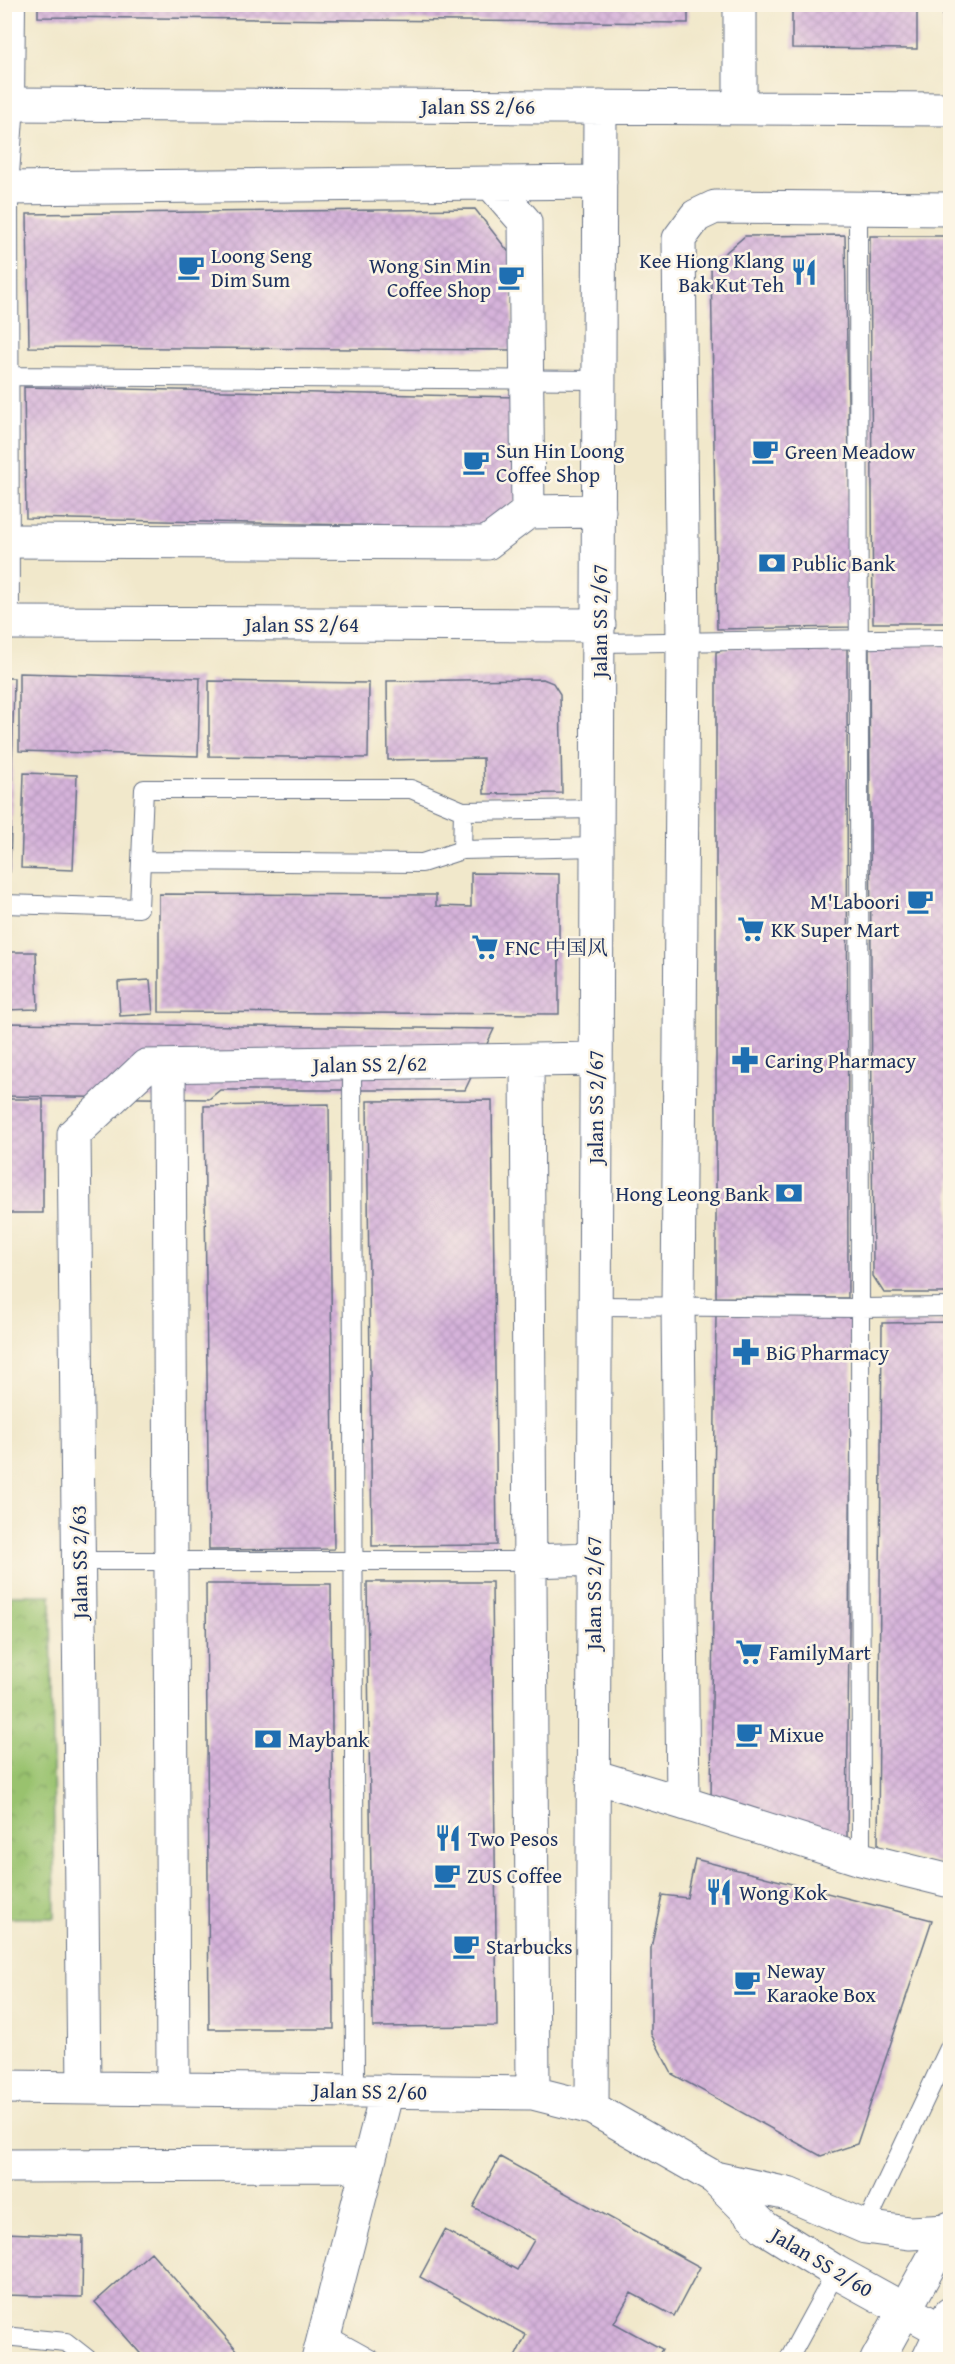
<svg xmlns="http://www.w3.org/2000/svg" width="955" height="2364" font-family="'Gentium Book Plus','Noto Serif SC',serif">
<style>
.park{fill:url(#park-crowns);stroke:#5a7866;stroke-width:1.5}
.building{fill:url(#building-cross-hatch)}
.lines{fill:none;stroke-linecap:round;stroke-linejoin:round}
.service-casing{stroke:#667084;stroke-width:20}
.minor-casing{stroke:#667084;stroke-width:35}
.tertiary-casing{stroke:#667084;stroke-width:35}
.service{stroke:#fff;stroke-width:18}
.minor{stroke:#fff;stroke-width:33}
.tertiary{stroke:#fff;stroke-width:33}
.labels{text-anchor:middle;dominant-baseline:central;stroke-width:5;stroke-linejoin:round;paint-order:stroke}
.street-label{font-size:21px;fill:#1b2f5e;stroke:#fcf5e5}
.poi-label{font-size:21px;fill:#1b2f5e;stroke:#fcf5e5;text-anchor:start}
</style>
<defs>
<pattern id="park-crowns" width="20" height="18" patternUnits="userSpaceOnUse" patternTransform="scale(1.5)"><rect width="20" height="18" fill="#99c26e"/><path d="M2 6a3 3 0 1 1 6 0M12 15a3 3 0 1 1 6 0" fill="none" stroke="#7c9e5e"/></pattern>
<pattern id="building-cross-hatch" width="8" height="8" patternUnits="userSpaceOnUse" patternTransform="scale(1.5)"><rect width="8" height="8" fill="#d6b3da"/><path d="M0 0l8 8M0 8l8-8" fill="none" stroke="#b79abe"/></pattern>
</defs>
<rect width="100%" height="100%" fill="#fcf5e5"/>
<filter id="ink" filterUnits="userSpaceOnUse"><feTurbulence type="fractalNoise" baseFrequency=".0167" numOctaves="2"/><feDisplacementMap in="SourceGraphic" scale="12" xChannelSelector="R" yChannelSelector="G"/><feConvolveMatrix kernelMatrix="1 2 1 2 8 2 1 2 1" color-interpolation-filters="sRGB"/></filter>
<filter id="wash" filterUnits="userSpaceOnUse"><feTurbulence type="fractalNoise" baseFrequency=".008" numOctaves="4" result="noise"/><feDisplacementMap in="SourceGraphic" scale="24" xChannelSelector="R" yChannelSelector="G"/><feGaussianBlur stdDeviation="1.35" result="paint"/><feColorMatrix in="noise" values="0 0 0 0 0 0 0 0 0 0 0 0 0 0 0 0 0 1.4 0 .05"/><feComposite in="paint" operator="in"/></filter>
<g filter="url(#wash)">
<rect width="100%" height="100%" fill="#f1e8cb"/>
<path class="park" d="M4,1595H51L55,1918H5Z"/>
<g id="blocks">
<path class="building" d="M38,4H688V23L38,17Z
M792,4H917V49L792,48Z
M943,4H950V36H943Z
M475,209L511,255L513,350L29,347L27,214Z
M845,235L852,627L717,629L711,265L745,236Z
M870,236H950V623H873Z
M24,387L523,397V495L486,528L26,518Z
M869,645H950V1293H884L873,1276Z
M735,647L847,648L848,1298L716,1297V652Z
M19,673L200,678L198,756L19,751Z
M4,678H14L10,872L4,871Z
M543,679L553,683L560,694L562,793L484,794L483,758L388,760L387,681Z
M209,681L369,683L368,758L209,756Z
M24,773L77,775L73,870L21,868Z
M471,873L559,874V1014L159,1012V894L436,895V906L471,907Z
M4,952H36L38,1009L4,1010Z
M150,980L153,1014L120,1016L118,982Z
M4,1023L494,1029L465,1090H220L209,1099L4,1096Z
M4,1099H43V1213H4Z
M492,1100L497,1545L372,1546L367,1101Z
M329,1104L334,1549L209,1550L204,1106Z
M716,1312L852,1316L847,1838L711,1803Z
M950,1322V1866L878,1846L882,1323Z
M367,1582H492L497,2026L373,2027Z
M206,1584H331L334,2029H209Z
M695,1859L932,1920L857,2144L821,2156L672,2074L651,2034V1948L662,1895L687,1898Z
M500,2157L700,2267L674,2316L631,2293L614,2323L662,2349L656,2360H519L515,2357L526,2335L420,2277L445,2230L517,2270L534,2240L473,2207Z
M4,2233L83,2236L82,2297L4,2295Z
M151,2252L237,2350L226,2360H146L95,2302Z"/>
</g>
</g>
<g filter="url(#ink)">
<use href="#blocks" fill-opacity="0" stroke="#667084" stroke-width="1.5"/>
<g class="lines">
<defs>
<path id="service" d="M858,209L861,1859
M4,376L600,380
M10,623L9,188L15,104L16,4
M599,643L950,638
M462,850L463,811
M141,861L422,863L462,850L597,847
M4,904L139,908L144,789H411L463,811L598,809
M352,1064L355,2090
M595,1306L860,1308L950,1307
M79,1561H530
M865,2227L950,2046
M325,2334L372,2360
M4,2336L66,2342L89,2360
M788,2360L836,2272"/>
<path id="minor" d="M740,4V108
M4,104L950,109
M491,183L525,222L528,512
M4,188L600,182
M950,209L715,207L696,216L679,239L683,642L678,1307L683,1803L861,1859L950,1881
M4,541L487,543L528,512L599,511
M4,623L599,625
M527,1062L533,2093
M169,1066L173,2088
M530,1561L594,1559
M593,1776L683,1803
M4,2087L533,2093L592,2108L715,2178L765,2228L836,2272L941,2330
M84,2088L74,1134L146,1066L595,1059
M592,2108L600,107
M4,2166L367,2165
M715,2178L788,2194L865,2227L909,2233L949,2231
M318,2360L387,2091"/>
<path id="tertiary" d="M877,2360L950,2228
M928,2360L950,2314"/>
</defs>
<use href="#service" class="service-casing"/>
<use href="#minor" class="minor-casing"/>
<use href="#tertiary" class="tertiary-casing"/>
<use href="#service" class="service"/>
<use href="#minor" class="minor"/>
<use href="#tertiary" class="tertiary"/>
</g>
</g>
<defs>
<symbol id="cafe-bare" viewBox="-9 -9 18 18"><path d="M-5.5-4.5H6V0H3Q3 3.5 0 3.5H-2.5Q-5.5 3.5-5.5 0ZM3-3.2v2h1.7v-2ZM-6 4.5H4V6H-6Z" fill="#1f6fb2" stroke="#fcf5e5" stroke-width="2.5" paint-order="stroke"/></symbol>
<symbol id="restaurant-bare" viewBox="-9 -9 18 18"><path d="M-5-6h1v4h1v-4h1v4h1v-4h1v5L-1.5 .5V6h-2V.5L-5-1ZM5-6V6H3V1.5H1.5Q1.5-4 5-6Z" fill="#1f6fb2" stroke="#fcf5e5" stroke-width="2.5" paint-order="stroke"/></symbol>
<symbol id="bank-bare" viewBox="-9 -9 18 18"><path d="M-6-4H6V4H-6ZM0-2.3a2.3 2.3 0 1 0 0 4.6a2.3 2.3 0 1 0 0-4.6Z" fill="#1f6fb2" stroke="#fcf5e5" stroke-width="2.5" paint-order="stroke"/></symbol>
<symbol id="supermarket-bare" viewBox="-9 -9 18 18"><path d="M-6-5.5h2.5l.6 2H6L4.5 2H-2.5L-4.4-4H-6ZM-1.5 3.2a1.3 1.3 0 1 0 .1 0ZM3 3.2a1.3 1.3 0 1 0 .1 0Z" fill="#1f6fb2" stroke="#fcf5e5" stroke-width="2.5" paint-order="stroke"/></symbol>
<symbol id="pharmacy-bare" viewBox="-9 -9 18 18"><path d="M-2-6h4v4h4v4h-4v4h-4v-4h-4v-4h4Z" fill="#1f6fb2" stroke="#fcf5e5" stroke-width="2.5" paint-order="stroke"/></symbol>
</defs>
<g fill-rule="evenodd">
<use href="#cafe-bare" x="172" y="248" width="38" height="38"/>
<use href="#restaurant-bare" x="785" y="253" width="38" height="38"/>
<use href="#cafe-bare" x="492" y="258" width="38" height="38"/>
<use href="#cafe-bare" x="746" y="432" width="38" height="38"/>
<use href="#cafe-bare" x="457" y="443" width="38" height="38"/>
<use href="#bank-bare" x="753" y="544" width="38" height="38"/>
<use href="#cafe-bare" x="901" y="882" width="38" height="38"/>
<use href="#supermarket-bare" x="732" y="910" width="38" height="38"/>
<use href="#supermarket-bare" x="466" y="928" width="38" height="38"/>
<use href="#pharmacy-bare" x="726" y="1041" width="38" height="38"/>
<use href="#bank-bare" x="770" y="1174" width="38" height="38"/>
<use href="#pharmacy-bare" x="727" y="1333" width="38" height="38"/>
<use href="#supermarket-bare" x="730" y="1633" width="38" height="38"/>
<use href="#cafe-bare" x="730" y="1715" width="38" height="38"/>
<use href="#bank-bare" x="249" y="1720" width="38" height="38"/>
<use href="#restaurant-bare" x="429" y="1819" width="38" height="38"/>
<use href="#cafe-bare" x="428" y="1856" width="38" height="38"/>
<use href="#restaurant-bare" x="700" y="1873" width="38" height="38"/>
<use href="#cafe-bare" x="447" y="1927" width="38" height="38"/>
<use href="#cafe-bare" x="728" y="1963" width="38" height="38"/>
</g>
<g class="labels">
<g class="street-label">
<text x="478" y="106">Jalan SS 2/66</text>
<text transform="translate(599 621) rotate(-90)">Jalan SS 2/67</text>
<text x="302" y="624">Jalan SS 2/64</text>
<text transform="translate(370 1064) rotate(-1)">Jalan SS 2/62</text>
<text transform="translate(595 1107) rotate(-90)">Jalan SS 2/67</text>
<text transform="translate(79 1562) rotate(-91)">Jalan SS 2/63</text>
<text transform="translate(593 1593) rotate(-90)">Jalan SS 2/67</text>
<text transform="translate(370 2091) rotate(1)">Jalan SS 2/60</text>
<text transform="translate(822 2262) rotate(31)">Jalan SS 2/60</text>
</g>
<g class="poi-label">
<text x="211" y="255">Loong Seng<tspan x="211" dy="24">Dim Sum</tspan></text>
<text x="784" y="260" text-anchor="end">Kee Hiong Klang<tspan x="784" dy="24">Bak Kut Teh</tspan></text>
<text x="491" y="265" text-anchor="end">Wong Sin Min<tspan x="491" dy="24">Coffee Shop</tspan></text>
<text x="496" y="450">Sun Hin Loong<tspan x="496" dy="24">Coffee Shop</tspan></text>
<text x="785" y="451">Green Meadow</text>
<text x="792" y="563">Public Bank</text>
<text x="900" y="901" text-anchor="end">M'Laboori</text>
<text x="771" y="929">KK Super Mart</text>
<text x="505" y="947">FNC 中国风</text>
<text x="765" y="1060">Caring Pharmacy</text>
<text x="769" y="1193" text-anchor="end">Hong Leong Bank</text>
<text x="766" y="1352">BiG Pharmacy</text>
<text x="769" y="1652">FamilyMart</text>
<text x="769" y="1734">Mixue</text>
<text x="288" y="1739">Maybank</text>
<text x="468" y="1838">Two Pesos</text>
<text x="467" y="1875">ZUS Coffee</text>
<text x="739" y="1892">Wong Kok</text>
<text x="486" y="1946">Starbucks</text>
<text x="767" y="1970">Neway<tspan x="767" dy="24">Karaoke Box</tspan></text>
</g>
</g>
<rect width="955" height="2364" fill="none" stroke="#fcf5e5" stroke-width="24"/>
</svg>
